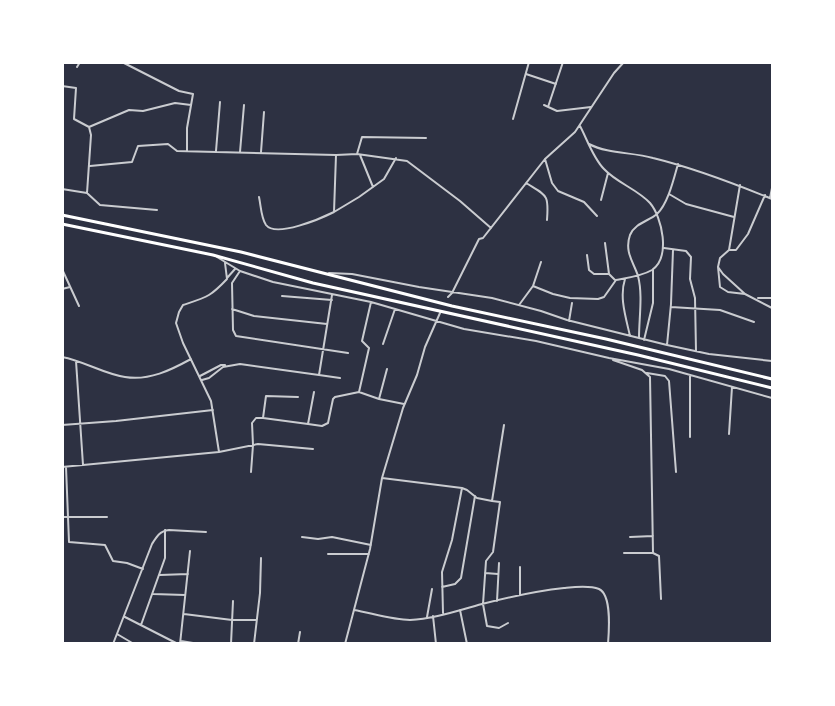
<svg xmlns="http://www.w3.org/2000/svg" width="835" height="706" font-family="Helvetica,sans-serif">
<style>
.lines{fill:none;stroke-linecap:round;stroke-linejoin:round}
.minor{stroke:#caccd0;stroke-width:2}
.trunk{stroke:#fff;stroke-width:3}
</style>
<rect width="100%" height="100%" fill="#2d3142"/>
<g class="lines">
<path class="minor" d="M122,62L179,91L193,94L187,128V151
M77,67L80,62
M526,74L556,84
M62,86L76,88L74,119L89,127L91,135L87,193L62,189
M544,105L557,111L591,107
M548,107L563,62
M513,119L529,62
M89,127L129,110L143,111L175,103L191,105
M589,144C608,154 632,152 653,158C694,168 733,183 772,199
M216,151L220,102
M240,152L244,105
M261,152L264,112
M357,154L362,137L426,138
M336,155L357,154L407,161L460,201L491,228
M360,155L373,187
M545,159L552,183L558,191L584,202L597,216
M90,166L132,162L138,146L168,144L177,151L336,155L334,212C322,218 276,238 266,225C261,218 261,206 259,197
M526,183C547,196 549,194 547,220
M740,185L729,250L720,258L718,267L720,287L728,292L745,294L772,308
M87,193L100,205L157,210
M669,194L686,204L734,217
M770,198L772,188
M601,200L608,173
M334,212L359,197L384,179L396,158
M605,243L609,274L615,280
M664,248L686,251L691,257L690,279L695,298L696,351
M730,250H736L748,234L765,195
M587,255L589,270L594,274H609
M217,257L240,271L273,282L371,302L464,329L536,341L609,358L669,369L772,398
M718,267L723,274L745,294
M62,269L79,306
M240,271L232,283L233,330L236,336L348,353
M329,273L352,274L419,287L492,298L541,311L567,320L667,345L709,354L772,361
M227,278L235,269
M625,279C619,297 626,318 630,336
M533,286L553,294L570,298L598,299L604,297L616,280C627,278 642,276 652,270C671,257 662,217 650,203C637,189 617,183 604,169C593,158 587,139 580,126
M62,289L70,287
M282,296L332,300
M448,297L452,293L479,239L483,238L545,159L575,132L614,73L624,62
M758,298H772
M371,302L362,341L369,348L359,392L379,399L404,404
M519,305L533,286L541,262
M671,307L720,310L754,322
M232,309L254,316L327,324
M569,321L572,303
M639,338C639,318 643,295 638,276C634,263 624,252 630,235C635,223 649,221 657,214C668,204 674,178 678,164
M644,340L653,303V269
M383,344L395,309
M667,345L671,304L673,250
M62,357C84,361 104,374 125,377C149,381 171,370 191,359
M613,360L642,370L650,377L653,553
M76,361L83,465
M647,373L665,376L669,381L676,472
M319,375L340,378
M200,376L221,365H225
M202,380L209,378L223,367L240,364L319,375L332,295
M314,392L308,424L322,426L328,423L333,399L335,397L359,392
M298,397L266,396L263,418L308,424
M379,399L387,369
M62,425L116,421L213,410
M504,425L492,501L500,502L493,552L486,561L483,604L487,626L499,628L508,623
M729,434L732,387
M690,437V375
M219,452L258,444L313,449
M62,467L219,452L211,401L183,343L176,323L179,312L183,305C207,297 210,297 227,279L225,263
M66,467L69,542L105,545L113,561L127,563L143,569
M251,472L253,445L252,423L256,418H263
M382,478L462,488L467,490L477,498L492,501
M62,517H107
M302,537L318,539L332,537L371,545
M630,537L653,536
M624,553H653L659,556L661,599
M328,554H369
M520,567V595
M485,573L498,574
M160,575L188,574
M442,587L455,584L461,578L475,496
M153,594L185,595
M497,601L499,563
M354,610C371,613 393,620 410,620C434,619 459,610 482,604C509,597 536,591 564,588C574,587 589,585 599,589C612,595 609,631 608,644
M460,610L467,644
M443,613L442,572L452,540L462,488
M184,614L232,620H257
M433,616L436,644
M125,617L178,644
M427,617L432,589
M141,625L165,558V530
M117,634L134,644
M181,641L199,644
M113,644L152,544C157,536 160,531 169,530L206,532
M180,644L190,551
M231,644L233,601
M254,644L260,593L261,558
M298,644L300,632
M345,644L370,549L382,478L403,408L417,375L425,347L440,313"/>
<path class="trunk" d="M62,215L241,252L452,306L606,339L772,379
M62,224L213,255L313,283L638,355L772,388"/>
</g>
<rect width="835" height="706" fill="none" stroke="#ffffff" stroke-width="128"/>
</svg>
